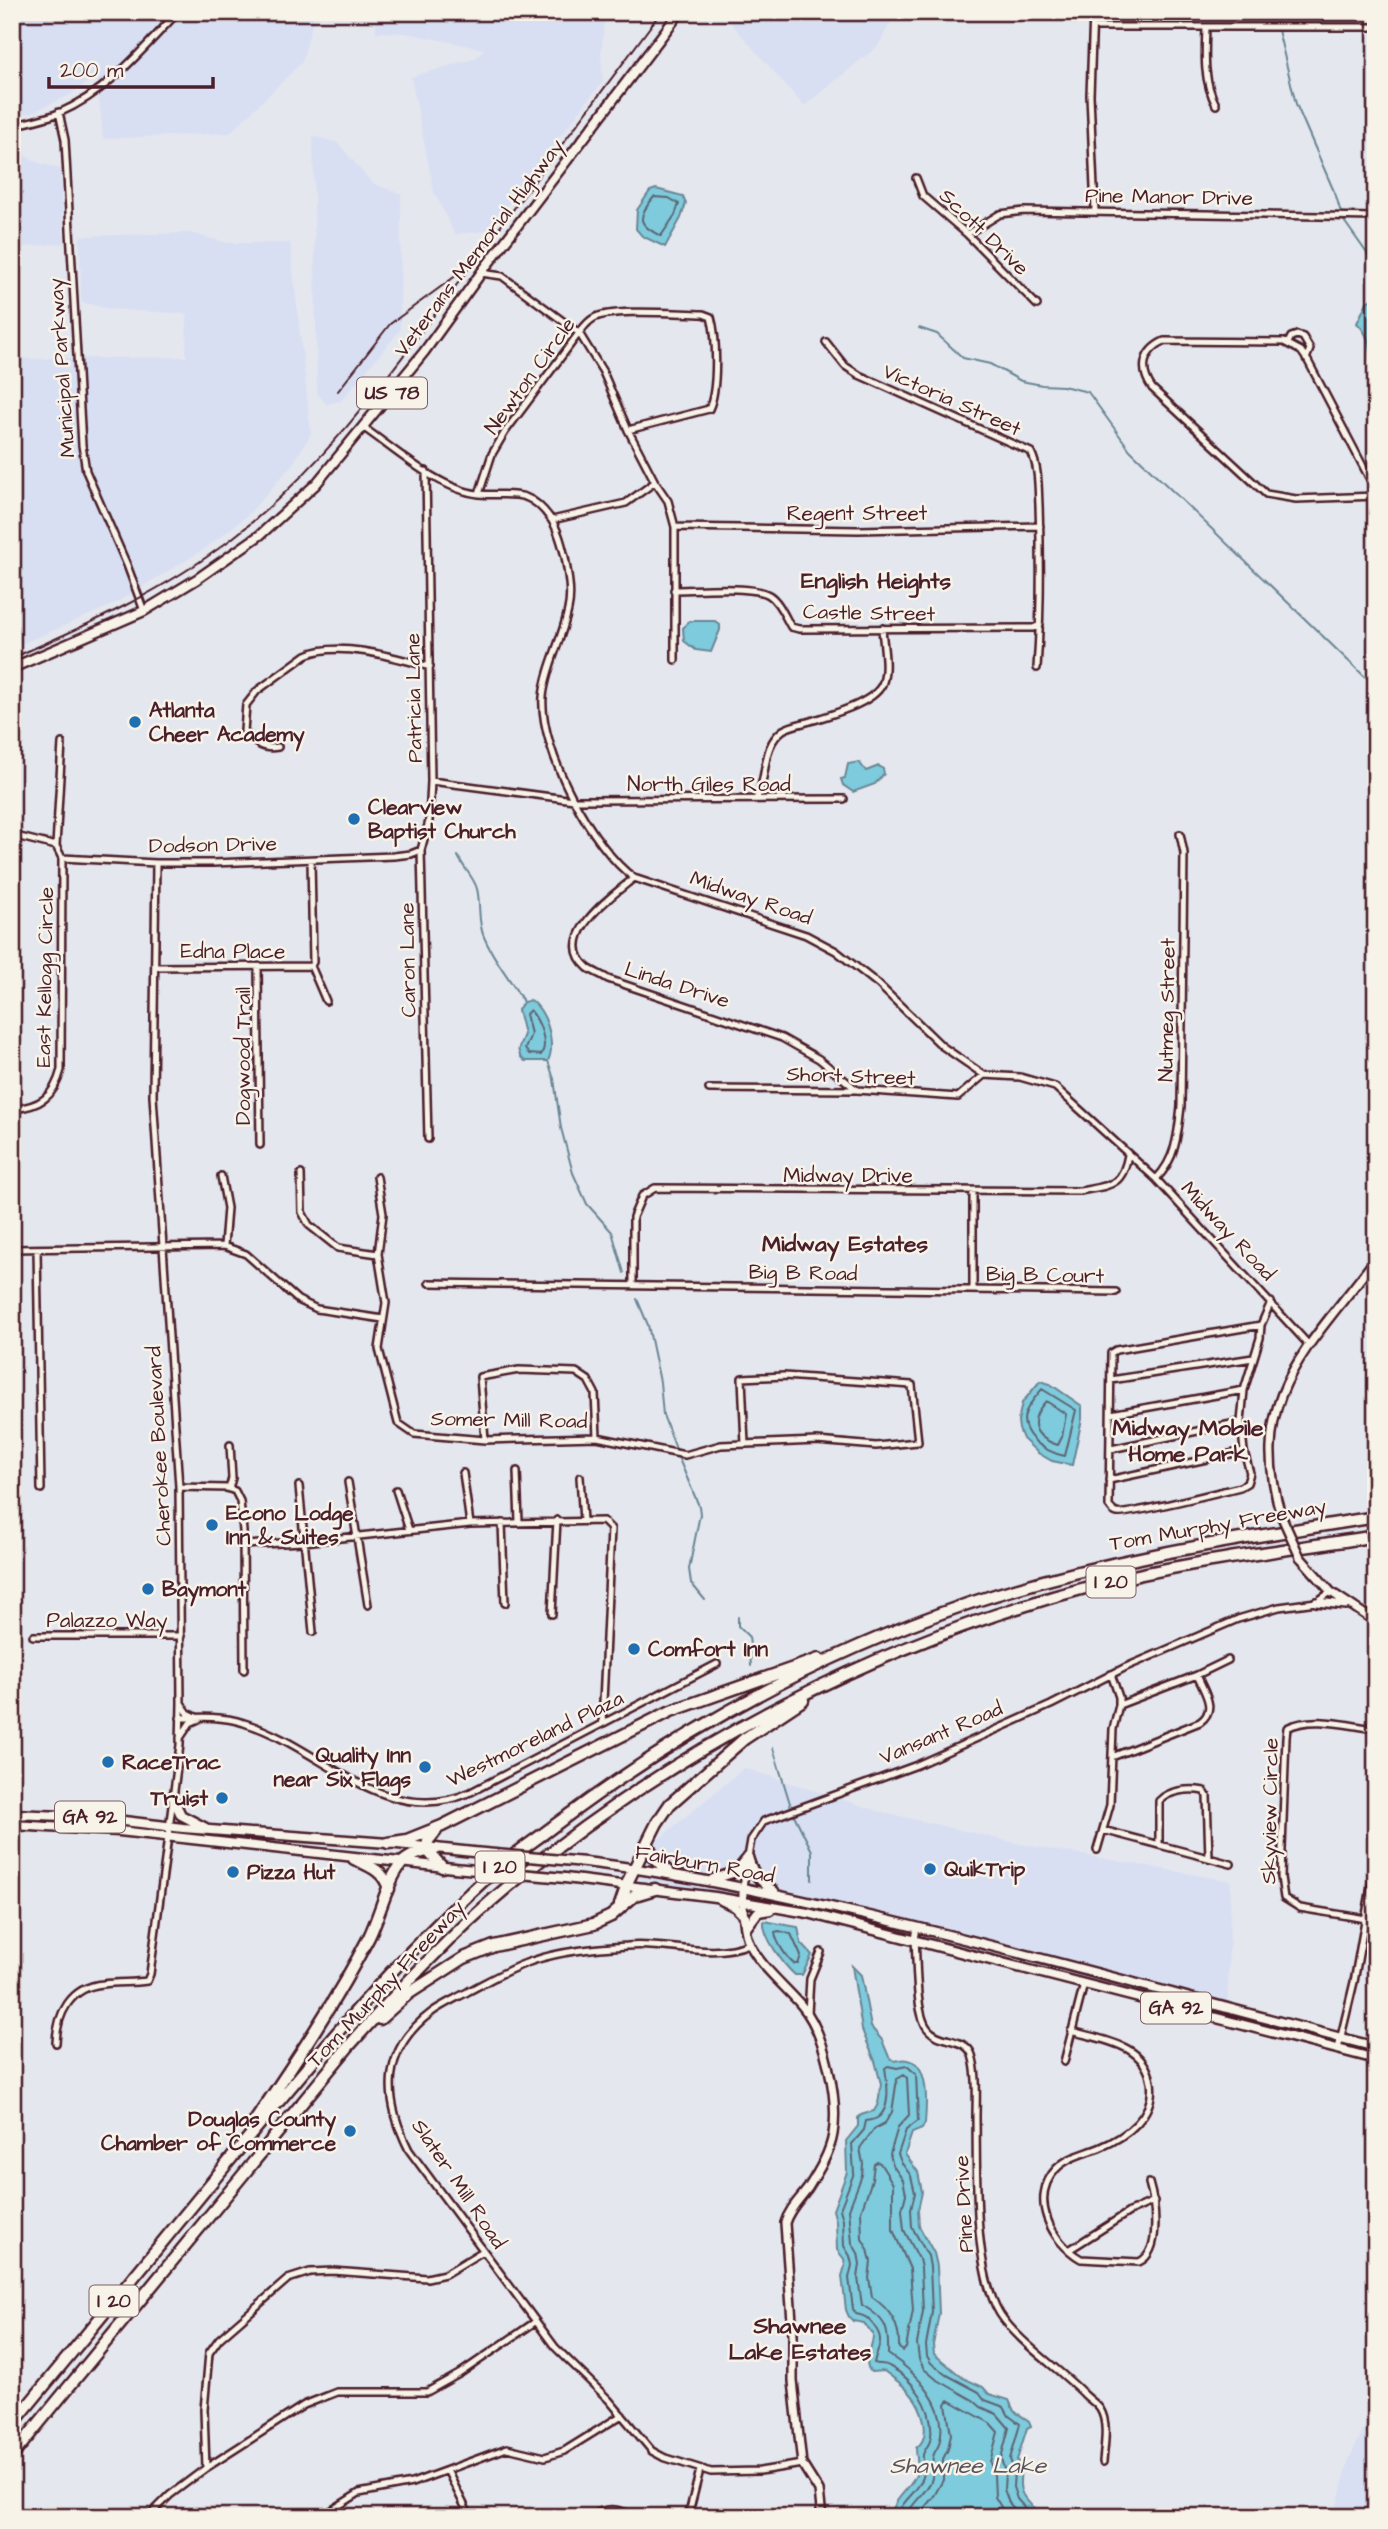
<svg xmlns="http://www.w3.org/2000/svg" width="1388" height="2529" font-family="'Architects Daughter',sans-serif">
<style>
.built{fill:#d8dff2}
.water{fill:#7dcbdc;stroke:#698695;stroke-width:2}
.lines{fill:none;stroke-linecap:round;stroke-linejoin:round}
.shore{stroke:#5e6472;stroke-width:2}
.stream{stroke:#698695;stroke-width:2}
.street-casing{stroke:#4a1f2b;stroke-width:10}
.secondary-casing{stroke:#4a1f2b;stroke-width:12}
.primary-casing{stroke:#4a1f2b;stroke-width:13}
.highway-casing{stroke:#4a1f2b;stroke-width:15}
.street{stroke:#f7f3e8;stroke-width:5}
.secondary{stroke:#f7f3e8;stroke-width:7}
.primary{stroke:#f7f3e8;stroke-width:8}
.highway{stroke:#f7f3e8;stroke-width:10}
.rail{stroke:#4a1f2b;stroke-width:2}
.secondary-bridge-casing{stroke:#4a1f2b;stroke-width:12;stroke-linecap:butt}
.primary-bridge-casing{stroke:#4a1f2b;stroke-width:13;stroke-linecap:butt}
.secondary-bridge{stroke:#f7f3e8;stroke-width:7}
.primary-bridge{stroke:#f7f3e8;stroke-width:8}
.poi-dot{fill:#1f6fb2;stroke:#f7f3e8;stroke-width:2.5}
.labels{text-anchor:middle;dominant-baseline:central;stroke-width:5;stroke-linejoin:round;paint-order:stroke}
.shield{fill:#f7f3e8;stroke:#7e5f64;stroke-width:2}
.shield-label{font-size:19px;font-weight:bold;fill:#4a1f2b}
.street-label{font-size:21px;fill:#4a1f2b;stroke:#f7f3e8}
.poi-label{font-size:21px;font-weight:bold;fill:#4a1f2b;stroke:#f7f3e8;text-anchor:start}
.neighbourhood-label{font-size:23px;font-weight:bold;fill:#4a1f2b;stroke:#f7f3e8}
.water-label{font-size:23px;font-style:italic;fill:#595360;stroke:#f7f3e8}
</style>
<rect width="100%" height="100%" fill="#e5e7ee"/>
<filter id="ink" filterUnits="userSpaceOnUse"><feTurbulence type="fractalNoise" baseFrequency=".0143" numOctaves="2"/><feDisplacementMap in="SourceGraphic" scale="14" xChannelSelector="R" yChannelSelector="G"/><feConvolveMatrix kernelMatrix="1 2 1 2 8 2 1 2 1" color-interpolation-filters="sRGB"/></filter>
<g filter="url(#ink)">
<path class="built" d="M12,12H315L302,62L230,133L103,139L97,76L70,95L31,113L12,116Z
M375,12H613L604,23L601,54L603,81L487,231L455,234L434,192L411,77L476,58L484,49L406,33L376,32Z
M721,12H896L878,46L804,106Z
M12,134L18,152L37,162L60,169L64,243L12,248Z
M313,136L338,143L372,183L401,194L400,330L341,401L326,404L317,393Z
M190,233L228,243H290L311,434L292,465L247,516L203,550L112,605L12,648V562L16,552L12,545V359L186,357L187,314L109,309L81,302L80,236Z
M744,1768L878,1811L1020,1844L1231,1881L1227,2017L1096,1976L954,1943L841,1914L616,1875Z
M1376,2405V2516L1334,2517L1349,2459Z"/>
<path class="water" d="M656,189L683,196L686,203L681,218L665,247L642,236L636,229L637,210L650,191Z
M1376,296V375C1365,358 1377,343 1357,323L1367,302Z
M689,621H715L720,625V630L711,652L696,650L684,641L683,628Z
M859,762L866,771L879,766L883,769L884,774L875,784L853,792L843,785L841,779L845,778L848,764Z
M531,1000C547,1012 556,1044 548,1061H525C513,1052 521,1044 524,1034L518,1010L523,1002Z
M1040,1381L1050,1384L1082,1406V1419L1072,1465L1052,1461L1038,1453L1023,1439L1019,1429L1018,1421L1022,1403Z
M764,1921L798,1927L801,1943L812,1955L802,1975H795C784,1965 762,1936 764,1921Z
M852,1966L861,1975L871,2027L882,2040L889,2057L895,2061C930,2050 927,2100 925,2123L922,2129L912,2133L905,2154L918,2172L922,2192L918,2210L919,2226L934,2253L937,2266L939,2313L933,2345L934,2354L963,2378L983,2387L989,2394L1009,2400L1014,2411L1029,2421L1031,2426L1027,2428L1017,2460C1022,2469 1020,2473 1020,2483C1019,2499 1037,2510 1049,2517H890C895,2495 914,2487 917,2472C919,2465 916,2456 916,2448C933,2436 922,2406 910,2393C903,2384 893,2378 884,2371L871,2372C861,2361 874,2347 873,2334L864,2323L853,2321L849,2317L846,2310L842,2276L845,2266L844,2259L837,2250L836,2221L833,2210L847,2172L846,2141L858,2126V2118L861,2115L874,2111L878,2104L881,2084L875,2061L862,2030Z"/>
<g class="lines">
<path class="shore" d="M654,197L669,198L679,204L675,215L661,236C638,225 636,218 654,197Z
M530,1010C539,1020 549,1043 541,1055L529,1054L525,1049L531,1034L526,1014Z
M1042,1389L1076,1410L1065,1456C1045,1453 1012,1431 1029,1406C1032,1401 1038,1394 1042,1389Z
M1046,1401L1066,1414L1062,1437L1058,1445C1032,1437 1028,1420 1046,1401Z
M779,1931L791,1934L801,1956L798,1964H794C786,1957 776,1942 775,1932Z
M877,2162L880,2163L893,2184V2230L910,2269L913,2310L906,2348L903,2351L899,2348C900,2325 891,2310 872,2297L869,2278L871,2262L868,2249L862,2239L861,2211L872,2180L874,2164Z
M897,2517C902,2499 918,2493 923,2477C926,2470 922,2463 923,2455C924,2449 931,2444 931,2436C934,2407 913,2379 889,2366C884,2363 879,2365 874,2363C877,2347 886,2341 874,2326C868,2318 866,2316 856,2314L853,2309L849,2278L852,2265L850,2256L844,2246L843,2220L840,2209L854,2173L852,2144L864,2130L866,2121C870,2120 874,2120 877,2118C892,2109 887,2081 885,2068L888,2066L897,2068L907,2066L916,2074L918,2121L906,2130L898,2154L901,2162L911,2176L915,2193L911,2209L912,2227L928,2256L930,2267L932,2312L926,2345L927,2356L931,2363L947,2375L979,2392L985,2400L1004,2407L1009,2416L1020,2424L1010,2459L1014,2471L1013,2487L1017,2499L1033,2517
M906,2517C911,2503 925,2495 931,2481C935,2472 930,2462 934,2454C935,2451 938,2448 939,2444C951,2407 916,2372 888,2354C889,2327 886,2319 862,2305L858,2278L860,2264L858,2253L852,2243L849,2209L862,2175L863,2164L860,2148L874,2129L885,2123L892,2112L897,2079L904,2075L907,2078L909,2115L898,2127L890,2154L893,2166L903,2180L906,2194L902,2210L904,2230L919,2259L921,2268L923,2311L917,2344L919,2359L924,2369L936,2379L973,2400L981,2407L997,2414L1009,2428L1001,2458L1005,2473L1004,2489L1009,2503L1022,2517
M917,2517L934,2496L943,2480V2459L948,2449L951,2434L946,2404L949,2400L990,2423L998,2432L990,2462L994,2475L995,2497L1007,2517"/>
<path class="stream" d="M1274,12L1277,25
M1278,30L1296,104L1336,196L1341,213
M1342,218L1376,266
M919,328L937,334L963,358L990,364L1021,381L1042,385L1063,386L1088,392L1130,450L1364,676L1376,683
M458,856C463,868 474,877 477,889C481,904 477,921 484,937C494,961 511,979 523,1002
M548,1061L554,1079L561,1128L573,1173L587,1204L612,1232L624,1273
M637,1299L648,1325L660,1382L663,1415L676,1449
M679,1459L699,1506L700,1514L689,1569L691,1583L705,1600
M738,1617V1626L749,1637L750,1645
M750,1652L751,1666
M773,1748L792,1810
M794,1815L812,1851V1880"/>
<defs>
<path id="street" d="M1093,12L1090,95L1095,211
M1093,27H1376
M1206,28C1205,55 1203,80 1216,105
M59,112L65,140L82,445L86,471L127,565L144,611
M12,126C28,122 44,119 59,113C108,92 142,50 178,12
M916,178L923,196L967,234L1037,305
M967,234L1000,214L1024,211L1376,217
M481,273L502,276L579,333L603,372L628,430L655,482L668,501L675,527V660
M826,342L845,366L859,375L1031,452C1039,468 1038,487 1039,505C1041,559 1041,613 1037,668
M1288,343L1291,337L1297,335L1303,337L1310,349L1306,359
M364,428C396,450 440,490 479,494C510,497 527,486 550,518C558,528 562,545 565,557C568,575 572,593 568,610C562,640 546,667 543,697C539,749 593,849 634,878L806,935L836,951L878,984L942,1046L984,1075L1020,1077L1055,1087L1156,1179L1308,1344
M426,471L431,781L429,821L421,850L428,1139
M1376,491L1308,361L1301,351L1284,342L1164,341C1143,351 1139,369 1152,388L1266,494L1296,499L1376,496
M479,494L492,454L505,432L579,333C583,328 588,321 594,318C612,308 680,314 703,314L711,317C717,337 718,390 709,409L628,430
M552,520L626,503L655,482
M675,527L858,530L1040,526
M674,590C695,590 753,585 769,595C779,601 785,617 791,627L799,629L1033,628L1040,625
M278,747C262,750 254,743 244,731L246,705L257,691L306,655C339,640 397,658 430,667
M431,781L574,800L844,799
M756,799C769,777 760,747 783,730C791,725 805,723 814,720C833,714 877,702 883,682C888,666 883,645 882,628
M12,835L56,846L62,858L156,863H213L394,856L411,854L421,850
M56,846L62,743
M311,860L313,962L311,966L326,1001
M634,878C611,897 552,937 588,968C594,972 602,975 608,979L782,1038L819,1059L857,1090
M155,967L311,966
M258,967L260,1145
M709,1089L857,1090L958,1097L984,1075
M12,1109C40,1107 54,1097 61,1070L62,858
M301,1174L302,1212L309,1225L338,1248L378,1254
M221,1176L227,1208L224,1246
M377,1177L383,1214L378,1254L386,1303L379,1349L398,1423L414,1434L485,1440L597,1437L685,1455L721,1445L817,1441L876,1446L918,1442L912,1385L784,1376L742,1378L745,1444
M1156,1179C1176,1159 1178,1134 1181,1106L1184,853L1180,834
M973,1191V1289
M12,1249L224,1246L246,1254L298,1300L317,1309L383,1319
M37,1249L41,1489
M429,1283L1116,1292
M633,1285V1217L642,1196L655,1188L1080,1191C1109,1185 1122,1188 1128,1155
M1261,1325L1260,1338L1244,1390L1241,1422L1244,1451L1250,1473L1247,1483L1240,1487C1223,1491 1126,1516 1117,1513C1113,1512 1111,1509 1109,1506L1111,1353L1116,1350Z
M1261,1325L1271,1302
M1111,1380L1253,1358
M1111,1414L1244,1390
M485,1440L480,1377L519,1370L576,1372L588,1380L595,1393L597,1437
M1111,1449L1241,1422
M517,1471L519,1522
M463,1473L470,1524
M580,1477L583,1521
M1109,1480L1244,1451
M348,1482L368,1605
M299,1486L313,1632
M179,1487L227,1488L235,1491L240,1501L243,1531L244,1670
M229,1489L232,1478L230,1445
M396,1490L409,1530
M502,1523L505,1603
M242,1545L304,1542L470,1524L603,1521L611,1529L602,1724
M552,1614L557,1520
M33,1636H181
M1197,1675L1228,1660
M181,1703L188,1713L196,1717
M180,1718C202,1717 223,1716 244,1723C321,1746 385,1831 471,1792L717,1664
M180,1738L190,1723L199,1719
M1112,1757L1200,1722C1218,1709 1204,1692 1197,1675L1119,1705
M1103,1830L1231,1864
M1159,1845V1801C1169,1790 1190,1788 1204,1791L1207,1796L1209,1858
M1097,1850L1110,1805L1113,1729L1119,1705V1697L1111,1674
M743,1886L751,1840L764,1821L917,1765L1051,1705L1126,1667L1238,1619L1279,1607L1316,1602L1331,1592
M1366,1919L1300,1908L1284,1898L1281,1877L1286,1737L1287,1728C1312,1715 1349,1726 1376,1729
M917,1927L915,1940C917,1961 915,2014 928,2029C939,2043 966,2037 972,2055C978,2074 976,2099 976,2119C977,2171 973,2270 1000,2314C1018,2342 1060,2369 1085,2395C1089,2399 1097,2404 1100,2409C1109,2423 1104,2447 1103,2462
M749,1944C709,1960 668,1942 627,1946C596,1948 561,1951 532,1961C510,1968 490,1980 469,1991C457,1998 443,2004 432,2012C381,2050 383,2098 409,2150L555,2347L609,2400L652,2451L663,2457L711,2472L760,2471L802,2464
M808,2013L810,1979L821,1952
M1071,2031C1103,2040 1145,2044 1151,2082C1156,2115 1126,2137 1099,2148C1084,2154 1067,2157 1056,2169C1029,2198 1051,2242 1081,2259L1139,2262C1162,2252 1155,2203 1149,2183
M56,2043C57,2014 70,1987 103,1984C117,1982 132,1983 147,1981L150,1974L180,1745L181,1703L179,1487L153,1096L156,863
M1338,2049L1354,1982L1376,1859
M1064,2062L1084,1984
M1069,2250L1129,2212L1154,2201
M206,2468L204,2410L209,2353L219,2339L288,2279L310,2272L333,2271L427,2278L445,2274L483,2251
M447,2470L470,2517
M148,2517L170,2495L206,2468L304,2405L337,2392H427L459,2374L535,2322
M321,2517L359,2493L412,2483L507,2448L545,2457L564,2451L622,2415
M590,2517C608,2505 619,2510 638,2517
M688,2517L700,2470"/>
<path id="secondary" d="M1281,1515C1245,1394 1312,1346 1376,1258
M1300,1557L1331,1592L1376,1622
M1316,1602L1346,1605
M743,1886C743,1903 742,1929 750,1945C762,1968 785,1986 802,2006C825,2033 839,2099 833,2134C830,2153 818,2172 808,2188C800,2199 789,2209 785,2223L793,2335V2381L802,2464L819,2491L822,2517"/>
<path id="primary" d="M12,668L144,611L197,579L260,535L316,484L424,352L481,273L680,12
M172,1796L181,1815L206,1828
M12,1814L90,1817L183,1828L388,1843L473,1852
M12,1825L119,1831L454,1868
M748,1857C753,1875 760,1881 774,1891
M585,1862C679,1873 769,1893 861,1914C1034,1954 1204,2003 1376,2047
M565,1878L715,1897L808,1913L1376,2059
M713,1879L736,1872L748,1857
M721,1900L735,1907L745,1917
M746,1928L758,1912L770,1910"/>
<path id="highway" d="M436,1831L428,1841L427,1850L442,1867
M388,1843L407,1840L442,1826L671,1711L819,1659
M647,1843L653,1856L669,1873
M354,1859C370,1866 384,1871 389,1889
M620,1905L629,1879L657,1823L670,1804L744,1739L803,1700
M380,2019L408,1994L464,1958L494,1946L594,1924L611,1916L635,1895L655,1889
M255,2121C295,2062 336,2001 369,1937C380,1915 387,1881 402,1863C411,1854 424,1851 436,1849
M12,2425C86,2335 160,2245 234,2155C318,2054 401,1952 500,1866C517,1852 537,1839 555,1825C680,1731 818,1655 967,1604C1100,1559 1238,1539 1376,1517
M12,2456L348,2047C399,1990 452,1933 511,1884C682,1743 881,1641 1096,1585C1187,1561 1283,1551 1376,1536"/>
</defs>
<use href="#street" class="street-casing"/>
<use href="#secondary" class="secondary-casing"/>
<use href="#primary" class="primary-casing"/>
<use href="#highway" class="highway-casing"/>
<use href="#street" class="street"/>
<use href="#secondary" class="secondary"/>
<use href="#primary" class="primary"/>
<use href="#highway" class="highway"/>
<path class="rail" d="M338,391L390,324L457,275
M12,658C88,625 164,591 230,540C325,467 393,370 464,275C530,187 596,100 661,12"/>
<defs>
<path id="secondary-bridge" d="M1281,1515L1300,1557"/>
<path id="primary-bridge" d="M473,1852L585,1862
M454,1868L565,1878"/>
</defs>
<use href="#secondary-bridge" class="secondary-bridge-casing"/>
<use href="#primary-bridge" class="primary-bridge-casing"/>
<use href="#secondary-bridge" class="secondary-bridge"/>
<use href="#primary-bridge" class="primary-bridge"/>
</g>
</g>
<g class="poi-dot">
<circle cx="135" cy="722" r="7"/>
<circle cx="354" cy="819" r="7"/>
<circle cx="212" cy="1525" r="7"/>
<circle cx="148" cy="1589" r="7"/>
<circle cx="634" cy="1649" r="7"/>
<circle cx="108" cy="1762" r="7"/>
<circle cx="425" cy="1767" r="7"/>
<circle cx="222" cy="1798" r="7"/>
<circle cx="930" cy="1869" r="7"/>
<circle cx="233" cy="1872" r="7"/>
<circle cx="350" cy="2131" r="7"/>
</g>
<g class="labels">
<g class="shield">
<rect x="357" y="377.5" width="70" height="31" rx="5"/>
<rect x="1086.5" y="1566.5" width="49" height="31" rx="5"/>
<rect x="55" y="1801.5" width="70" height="31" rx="5"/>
<rect x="475.5" y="1851.5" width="49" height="31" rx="5"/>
<rect x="1141" y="1992.5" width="70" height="31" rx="5"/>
<rect x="89.5" y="2285.5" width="49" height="31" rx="5"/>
</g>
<g class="shield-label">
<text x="392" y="393">US 78</text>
<text x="1111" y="1582">I 20</text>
<text x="90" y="1817">GA 92</text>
<text x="500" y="1867">I 20</text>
<text x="1176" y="2008">GA 92</text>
<text x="114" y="2301">I 20</text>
</g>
<g class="street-label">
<text transform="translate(1169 197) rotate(1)">Pine Manor Drive</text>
<text transform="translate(984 232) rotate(44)">Scott Drive</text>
<text transform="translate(479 248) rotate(-53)">Veterans Memorial Highway</text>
<text transform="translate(62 368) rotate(-94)">Municipal Parkway</text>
<text transform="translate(530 376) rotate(-54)">Newton Circle</text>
<text transform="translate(952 400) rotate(24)">Victoria Street</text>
<text x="857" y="513">Regent Street</text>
<text transform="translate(869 613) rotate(1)">Castle Street</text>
<text transform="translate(414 698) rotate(-91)">Patricia Lane</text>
<text x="709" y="784">North Giles Road</text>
<text transform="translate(213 845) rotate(-1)">Dodson Drive</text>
<text transform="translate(751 898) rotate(19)">Midway Road</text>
<text x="233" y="951">Edna Place</text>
<text transform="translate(408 960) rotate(-91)">Caron Lane</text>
<text transform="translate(45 977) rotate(-89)">East Kellogg Circle</text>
<text transform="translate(677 985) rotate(18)">Linda Drive</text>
<text transform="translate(1167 1010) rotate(-89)">Nutmeg Street</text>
<text transform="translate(243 1056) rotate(-90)">Dogwood Trail</text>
<text transform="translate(851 1076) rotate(2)">Short Street</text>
<text x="848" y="1175">Midway Drive</text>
<text transform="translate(1228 1231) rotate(47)">Midway Road</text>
<text transform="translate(803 1273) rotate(1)">Big B Road</text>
<text transform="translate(1045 1275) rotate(1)">Big B Court</text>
<text transform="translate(509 1420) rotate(1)">Somer Mill Road</text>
<text transform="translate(159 1446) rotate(-93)">Cherokee Boulevard</text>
<text transform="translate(1218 1525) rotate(-10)">Tom Murphy Freeway</text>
<text x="107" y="1620">Palazzo Way</text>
<text transform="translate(941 1733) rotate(-23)">Vansant Road</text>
<text transform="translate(535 1739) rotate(-26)">Westmoreland Plaza</text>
<text transform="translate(1270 1811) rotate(-89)">Skyview Circle</text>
<text transform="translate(705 1864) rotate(10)">Fairburn Road</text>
<text transform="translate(386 1984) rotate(-47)">Tom Murphy Freeway</text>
<text transform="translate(459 2184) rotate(56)">Slater Mill Road</text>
<text transform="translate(964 2204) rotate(-93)">Pine Drive</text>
</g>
<g class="poi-label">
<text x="149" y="710">Atlanta<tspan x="149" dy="24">Cheer Academy</tspan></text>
<text x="368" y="807">Clearview<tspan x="368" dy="24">Baptist Church</tspan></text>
<text x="226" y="1513">Econo Lodge<tspan x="226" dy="24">Inn &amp; Suites</tspan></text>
<text x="162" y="1589">Baymont</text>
<text x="648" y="1649">Comfort Inn</text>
<text x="411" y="1755" text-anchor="end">Quality Inn<tspan x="411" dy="24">near Six Flags</tspan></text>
<text x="122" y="1762">RaceTrac</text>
<text x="208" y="1798" text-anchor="end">Truist</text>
<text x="944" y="1869">QuikTrip</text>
<text x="247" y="1872">Pizza Hut</text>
<text x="336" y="2119" text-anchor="end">Douglas County<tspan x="336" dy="24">Chamber of Commerce</tspan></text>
</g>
<g class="neighbourhood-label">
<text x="876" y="581">English Heights</text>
<text x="845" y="1244">Midway Estates</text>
<text x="1188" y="1428">Midway Mobile<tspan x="1188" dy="26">Home Park</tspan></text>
<text x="800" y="2326">Shawnee<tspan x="800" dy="26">Lake Estates</tspan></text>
</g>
<g class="water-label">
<text x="968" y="2466">Shawnee Lake</text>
</g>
</g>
<rect width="1388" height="2529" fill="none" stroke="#f7f3e8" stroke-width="42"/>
<rect x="21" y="21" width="1346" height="2487" fill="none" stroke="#4a1f2b" stroke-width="2.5" filter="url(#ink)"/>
<path d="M49 77v10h164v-10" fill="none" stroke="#4a1f2b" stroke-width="3.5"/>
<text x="60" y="77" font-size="21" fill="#4a1f2b" stroke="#f7f3e8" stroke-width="5" paint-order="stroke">200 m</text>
</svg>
